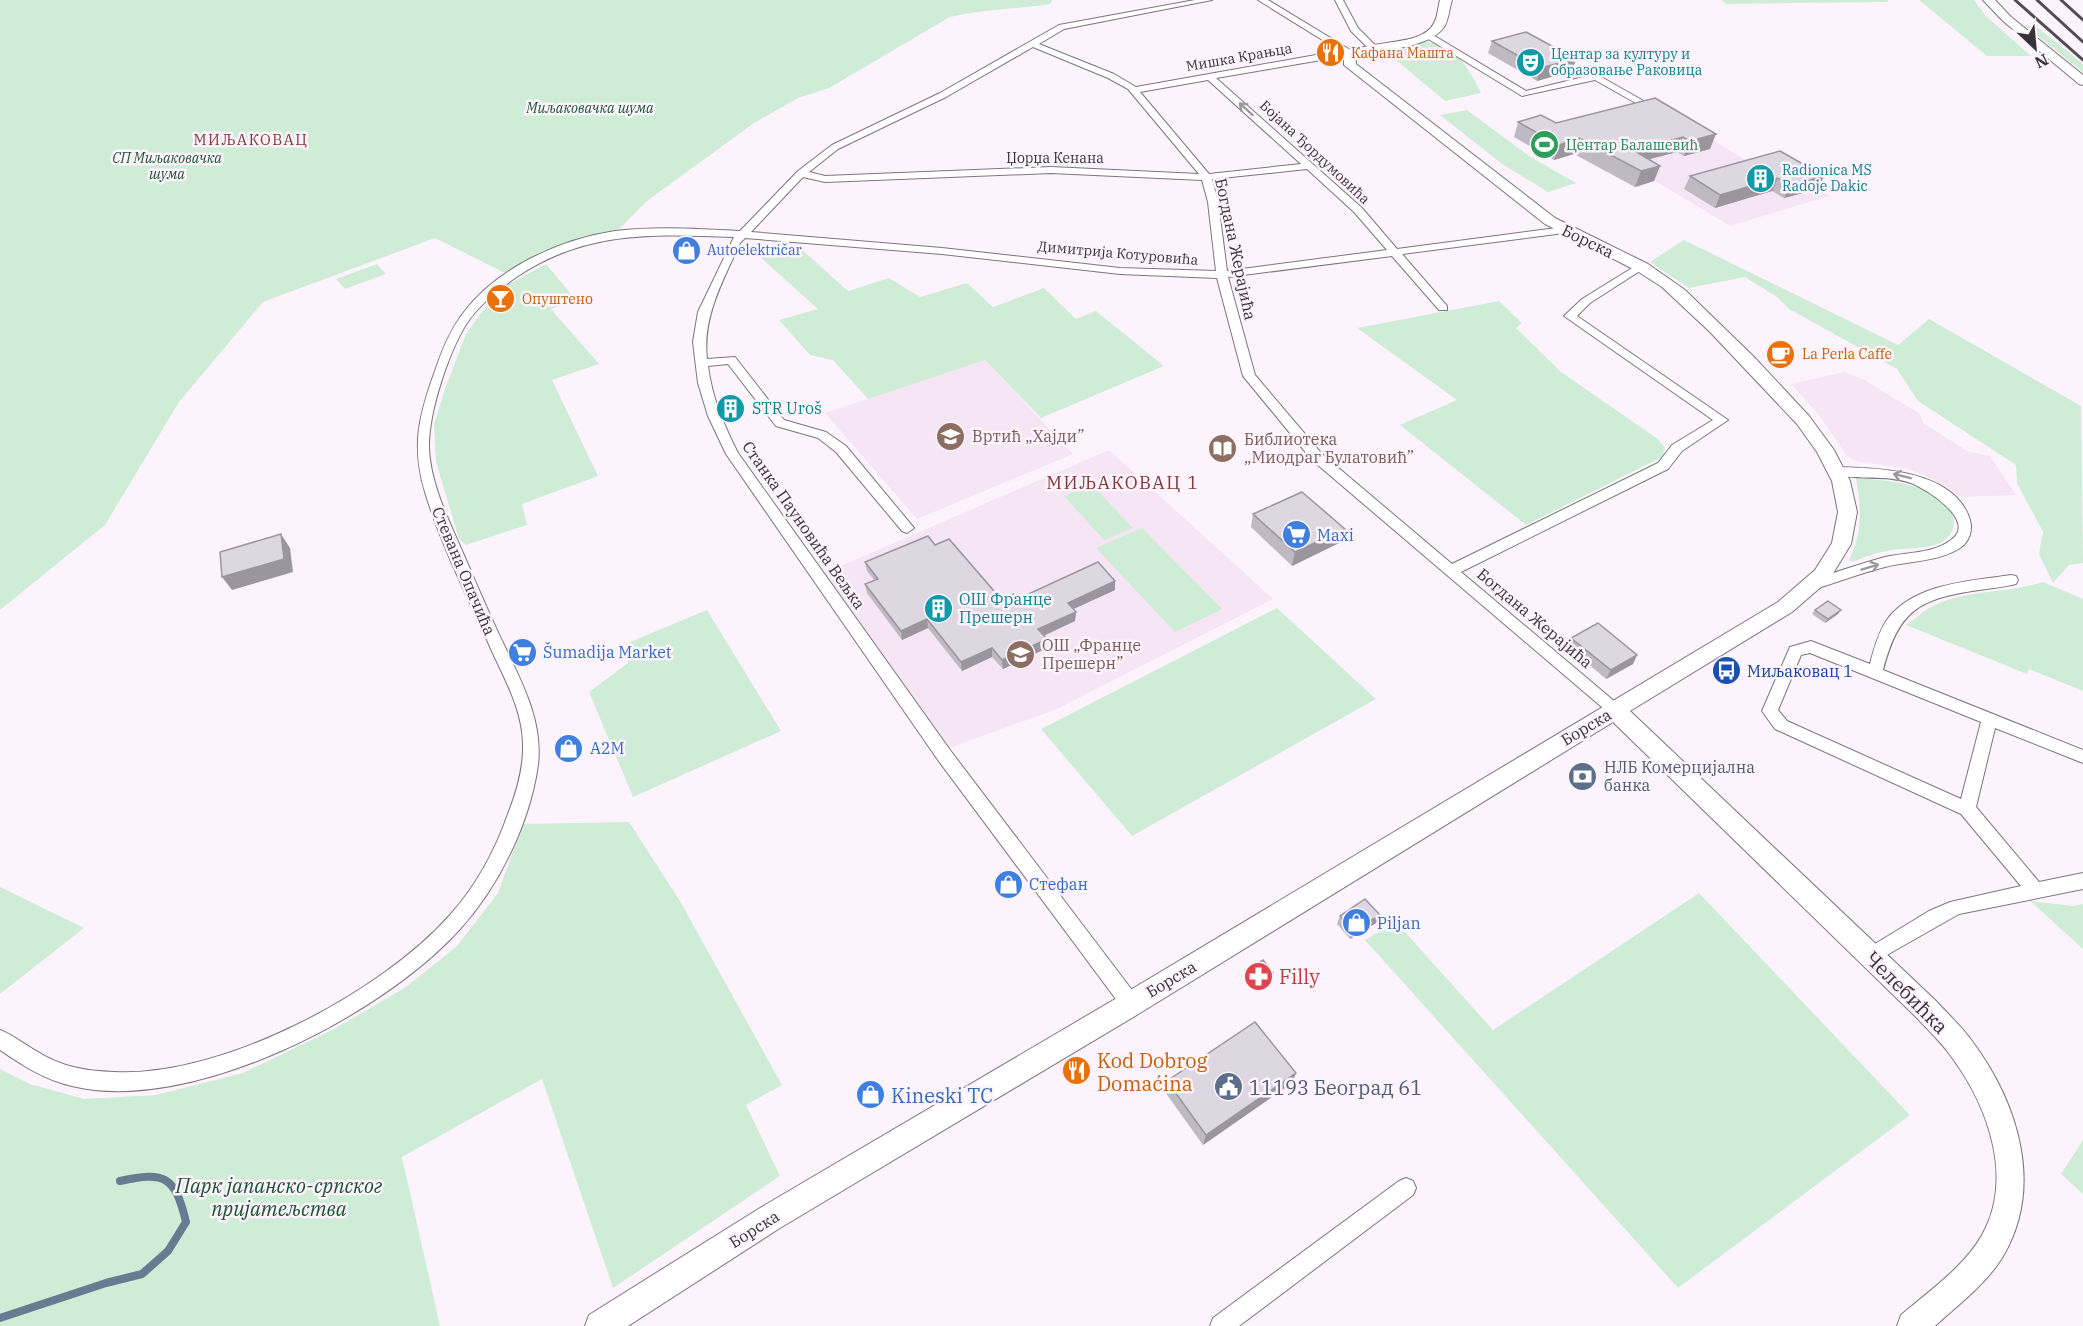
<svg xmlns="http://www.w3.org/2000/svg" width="2083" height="1326" font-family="'IBM Plex Serif',serif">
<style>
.built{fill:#f5e5f5}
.green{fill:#cfecd6}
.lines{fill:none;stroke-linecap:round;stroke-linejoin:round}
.stream{stroke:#667c90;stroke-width:8}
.street-casing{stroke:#7d757d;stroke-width:2}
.secondary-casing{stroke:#7d757d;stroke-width:2}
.street{fill:#fff;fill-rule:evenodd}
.secondary{fill:#fff;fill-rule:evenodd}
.rail{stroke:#514c51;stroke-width:3}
.wall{fill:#beb9c2}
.shaded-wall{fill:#9b969e}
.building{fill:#ddd7e2;stroke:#9b969e;stroke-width:1.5}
.oneway{stroke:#9b999b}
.labels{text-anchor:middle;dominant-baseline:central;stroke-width:5;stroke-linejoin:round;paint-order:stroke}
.far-food-label{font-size:14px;fill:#c56008;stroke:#fdf3fd;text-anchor:start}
.far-culture-label{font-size:14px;fill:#0d838f;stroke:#fdf3fd;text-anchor:start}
.far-street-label{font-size:14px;fill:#373337;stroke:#fdf3fd}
.far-park-label{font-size:14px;font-style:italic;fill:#1c5430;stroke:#fdf3fd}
.far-leisure-label{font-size:14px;fill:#27864d;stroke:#fdf3fd;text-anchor:start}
.far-shop-label{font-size:14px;fill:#366cbe;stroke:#fdf3fd;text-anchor:start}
.far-neighbourhood-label{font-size:15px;letter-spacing:1.5px;fill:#803935;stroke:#fdf3fd}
.street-label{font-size:16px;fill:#373337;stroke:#fdf3fd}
.culture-label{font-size:16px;fill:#0d838f;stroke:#fdf3fd;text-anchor:start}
.education-label{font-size:16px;fill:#785e54;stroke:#fdf3fd;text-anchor:start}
.shop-label{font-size:16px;fill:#366cbe;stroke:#fdf3fd;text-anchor:start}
.transit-label{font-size:16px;fill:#164399;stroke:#fdf3fd;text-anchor:start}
.service-label{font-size:16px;fill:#4e5e75;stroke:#fdf3fd;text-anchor:start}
.neighbourhood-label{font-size:18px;letter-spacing:1.5px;fill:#803935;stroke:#fdf3fd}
.near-health-label{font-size:20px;fill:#be3a42;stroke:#fdf3fd;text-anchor:start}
.near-street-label{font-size:20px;fill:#373337;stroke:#fdf3fd}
.near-food-label{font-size:20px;fill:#c56008;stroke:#fdf3fd;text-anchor:start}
.near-service-label{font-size:20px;fill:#4e5e75;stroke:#fdf3fd;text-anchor:start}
.near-shop-label{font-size:20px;fill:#366cbe;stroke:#fdf3fd;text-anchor:start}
.near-park-label{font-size:20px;font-style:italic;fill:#1c5430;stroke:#fdf3fd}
</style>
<rect width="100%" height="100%" fill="#fdf3fd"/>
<path class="built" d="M1651,103L1759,168L1774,163L1830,196L1730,226L1614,156Z
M985,360L1073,454L917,519L825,413Z
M1845,372L1866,381L1920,414L1923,423L1969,452L1990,456L2016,495L1956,497L1934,480L1909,469L1856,461L1847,456L1819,415L1791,384Z
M1109,450L1273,599L1057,709L941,751L822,574Z"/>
<path class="green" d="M0,0H1052L1050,4C1017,9 983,9 950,17L829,88L798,98L754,123L647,201L619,229L581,239L509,275L435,238L263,302L179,402L105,525L0,610Z
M1722,0H1887L1889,2L1726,4Z
M1919,0H1974L1986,16L2031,56H1987Z
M2024,25L2037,27L2083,64V72Z
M1424,42C1453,42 1470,69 1481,93L1445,101L1384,50Z
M1467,110L1529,156L1576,183L1548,192L1502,164L1440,115Z
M1684,240L1898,345L1929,319L2081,406L2083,563L2069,565L2053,583L2039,554L2043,532L2017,483L2016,465L1918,401L1897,369L1789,309L1777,297L1745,277L1689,288L1650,262Z
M799,247L848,291L889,278L920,297L967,283L993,307L1044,288L1076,319L1096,311L1164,366L1041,418L985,360L868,399L833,360L810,355L779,320L818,309L760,257Z
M377,264L386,274L345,289L336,279Z
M546,264L576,300L551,309L599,364L552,380L598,476L522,504L527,525L466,545L459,539L436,462L434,424L445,389L466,334L485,308L505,286Z
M1499,301L1522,323L1516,328L1561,372L1658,439L1665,448L1662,457L1526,525L1400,425L1457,400L1357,328Z
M1856,478C1884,480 1951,484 1954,523C1954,532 1947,540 1938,544C1924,549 1907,548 1892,550C1878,552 1865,557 1852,562L1849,560C1863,532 1861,508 1856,478Z
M1092,485L1133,528L1104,540L1064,496Z
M1142,528L1222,609L1175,632L1096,548Z
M2043,582L2083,599V691L2029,669L2027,674L1906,625C1914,620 1921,613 1929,608C1964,589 2006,594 2043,582Z
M1277,608L1376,699L1132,836L1041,729Z
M707,610L781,731L633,797L589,692L628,663L630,642Z
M629,822L680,901L782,1085L746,1105L780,1176L613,1288L542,1079L402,1157L440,1326H0V1069L30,1084L84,1099L156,1095L243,1073L336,1028L406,987L457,946L498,893L523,824Z
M0,887L84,928L0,994Z
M1699,893L1910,1115L1678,1288L1365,940L1396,922L1493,1030Z
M2030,901L2073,906L2083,904V949Z
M2083,1140V1194L2061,1174Z"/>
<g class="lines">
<path class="stream" d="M0,1318L106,1283L142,1274L168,1251L186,1222C175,1176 165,1171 120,1181"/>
<defs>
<path id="street" d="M1195,0H1212L1064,29L1039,44L1114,74L1136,87L1327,53L1345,54L1258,0H1268L1352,51L1354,57L1350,60L1327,59L1216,78L1362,208L1397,249L1564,227L1569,230L1564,233L1402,254L1447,306V310H1439L1392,256L1228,277L1255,375L1322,454L1452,564L1658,463L1672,445L1713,420L1564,316L1582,299L1637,265H1645L1646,267L1590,303L1577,316L1728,420L1682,451L1668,469L1461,572L1620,706L1623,710L1620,714H1610L1312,460L1243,376L1217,278L1120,274L942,254L745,238L740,243C723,281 702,317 707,359L735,357L784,420L826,432L846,446L914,528L907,533L902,531L836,452L818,438L776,426L728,364L708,366C712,398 724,425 738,453L950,750L1138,998L1140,1004L1138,1010L1131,1013L1124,1010L938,760L726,454L708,416L698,383L693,342L698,312L734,237C653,234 585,230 515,278C497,291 479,305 467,323C448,353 428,414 429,449C431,486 449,520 463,553C477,585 490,616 505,647C523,685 543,722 538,765C530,823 499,886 460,929C382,1016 190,1115 72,1086C45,1080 22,1065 0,1050V1030C13,1035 25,1045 38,1052C62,1067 86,1071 114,1072C221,1078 381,993 450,915C476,886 495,851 508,814C517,791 524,767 523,743C522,706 501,673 487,640C465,592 440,542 425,492C411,446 419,415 435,371C442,350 450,330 464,312C497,268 561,239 615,231C656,226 699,229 740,231L798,171L832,145L940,93L1059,25ZM1033,47L1108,78L1128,89L1199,174L1051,167L825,176L809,172L838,149L946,97ZM1208,80L1301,164L1209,174L1140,92ZM1307,169L1354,212L1387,250L1227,271L1218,202L1212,179ZM1051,173L1202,180L1208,202L1216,271L1120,268L942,248L751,232L803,177L825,182Z
M1335,0H1343L1358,28L1376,46V50H1370L1351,31Z
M1428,32L1526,91L1596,74L1649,104L1641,106L1595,80L1522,96L1425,37L1424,35Z
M1838,467C1879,468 1955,470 1970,520C1973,531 1969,542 1960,548C1938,562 1909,561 1885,567C1861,573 1838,582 1815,589L1810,588L1808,584L1810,580C1835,573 1859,564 1885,557C1906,552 1933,554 1951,540C1978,521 1926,489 1911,483C1886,474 1858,481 1833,474L1832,471L1833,468Z
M2011,575L2016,576L2018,580L2016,584C2004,587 1991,588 1979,590C1918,599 1899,610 1883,670L2083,750V763L1995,728L1976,807L2039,882L2083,873V889L1959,914L1871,964L1865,962L1862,956L1865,950L1929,911L1950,902L2021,886L1961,814L1775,729L1762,711L1790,647L1811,641L1870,664C1874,648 1879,630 1889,617C1917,583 1971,581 2011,575ZM1810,653L1981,722L1961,799L1787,721L1778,710L1801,655Z
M1406,1178L1413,1181L1416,1188L1413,1195L1239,1326H1210L1213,1318L1399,1181Z"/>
<path id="secondary" d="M1440,0H1452C1449,9 1449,19 1444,27C1430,48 1384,49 1361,56L1356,59V64L1555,218L1648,264L1685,290L1755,358L1809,416L1834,450L1850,481L1857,512L1851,544L1829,580L1792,612L1630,711L1935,1000C1948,1014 1961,1026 1972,1041C2018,1103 2045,1187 2002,1258C1985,1285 1958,1305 1935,1326H1897L1901,1315C1929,1291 1964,1267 1982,1235C2014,1178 1988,1107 1953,1059C1943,1044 1929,1031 1917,1018L1613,722L1140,1013L780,1228L628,1326H585L589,1315L760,1208L1122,995L1778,602L1815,570L1832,543L1838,512L1832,481L1817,452L1797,424L1710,332L1662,287L1637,271L1545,224L1344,65V57C1363,37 1422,49 1434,23C1438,16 1438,7 1440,0Z
M1983,0H1995L2011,17L2083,75V85L2079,84L2003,21Z"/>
</defs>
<use href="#street" class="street-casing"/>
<use href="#secondary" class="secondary-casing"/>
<use href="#street" class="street"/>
<use href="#secondary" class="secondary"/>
<path class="rail" d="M2015,0L2083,60
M2037,0L2083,42
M2061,0L2083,20"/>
</g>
<path class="wall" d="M1492,41L1572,71L1537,81L1488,53Z
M1655,98L1710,149L1684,156L1677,152L1649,159L1660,166L1654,181L1635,187L1574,154L1554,160L1514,137L1518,122L1556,123Z
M1690,176H1824L1818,189L1784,198L1772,191L1715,208L1684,189Z
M1253,514L1345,529L1341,542L1292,566L1251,527Z
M935,545L1001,599L1115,590L1073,609L1076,612L1075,621L1044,636L1047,639V648L1003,669L992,657L962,671L928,628L902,640L867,593L865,584L874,580L867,571L865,562Z
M1815,610L1838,614L1825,623L1812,614Z
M1571,638L1637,655L1633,664L1606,679L1567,646Z
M1380,915L1376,923L1350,939L1337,924L1340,916Z
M1245,971L1272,977L1254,987L1244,975Z
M1296,1073L1292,1083L1203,1145L1165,1092L1167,1081Z"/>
<path class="shaded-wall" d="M1576,59L1572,71L1537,81L1540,68Z
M1716,134L1710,149L1684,156L1690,141Z
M1683,137L1677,152L1627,165L1633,150Z
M1579,138L1574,154L1554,160L1559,145Z
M1660,166L1654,181L1635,187L1641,171Z
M1824,176L1818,189L1784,198L1790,186Z
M1778,178L1772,191L1715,208L1720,195Z
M1345,529L1341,542L1292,566L1295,552Z
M281,534L290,548L293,572L232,590L222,577Z
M1115,581V590L1067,612L1068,603Z
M1841,610L1838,614L1825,623L1828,619Z
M1076,612L1075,621L1038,638V629Z
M927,619L928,628L902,640L901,631Z
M1047,639V648L1003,669L1002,660Z
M992,648V657L962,671L961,662Z
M1637,655L1633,664L1606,679L1611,670Z
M1380,915L1376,923L1350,939L1353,931Z
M1273,973L1272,977L1254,987L1255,984Z
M1296,1073L1292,1083L1203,1145L1206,1135Z"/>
<path class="building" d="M1526,32L1576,59L1540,68L1492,41Z
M1655,98L1716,134L1690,141L1683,137L1633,150L1660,166L1641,171L1579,138L1559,145L1518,122L1541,115L1556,123Z
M1780,151L1824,176L1790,186L1778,178L1720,195L1690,176Z
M1302,492L1345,529L1295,552L1253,514Z
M281,534L284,559L222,577L220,552Z
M928,536L935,545L949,539L1001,599L1013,594L1020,598L1098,562L1115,581L1068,603L1076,612L1038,629L1047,639L1002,660L992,648L961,662L927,619L901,631L865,584L878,579L865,562Z
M1828,601L1841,610L1828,619L1815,610Z
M1598,623L1637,655L1611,670L1571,638Z
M1365,899L1380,915L1353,931L1340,916Z
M1263,960L1273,973L1255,984L1245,971Z
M1255,1022L1296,1073L1206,1135L1167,1081Z"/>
<defs><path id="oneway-shaft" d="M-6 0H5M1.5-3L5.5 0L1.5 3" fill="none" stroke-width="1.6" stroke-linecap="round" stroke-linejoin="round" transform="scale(1.5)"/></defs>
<g class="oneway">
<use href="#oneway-shaft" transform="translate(1246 109) rotate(-138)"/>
<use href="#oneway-shaft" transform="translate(1902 476) rotate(-166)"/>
<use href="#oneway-shaft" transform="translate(1870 567) rotate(-17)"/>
</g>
<defs>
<symbol id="restaurant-disc" viewBox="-11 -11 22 22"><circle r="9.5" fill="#e8710a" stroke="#fdf3fd"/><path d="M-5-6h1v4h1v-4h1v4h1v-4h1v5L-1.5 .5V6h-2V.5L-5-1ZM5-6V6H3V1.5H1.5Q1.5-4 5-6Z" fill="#fff"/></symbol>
<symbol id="theatre-disc" viewBox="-11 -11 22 22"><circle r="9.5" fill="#0f9aa8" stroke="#fdf3fd"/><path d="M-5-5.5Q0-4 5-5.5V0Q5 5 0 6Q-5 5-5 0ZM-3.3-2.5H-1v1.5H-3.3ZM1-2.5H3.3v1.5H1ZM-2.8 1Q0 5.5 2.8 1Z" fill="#fff"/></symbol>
<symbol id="stadium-disc" viewBox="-11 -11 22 22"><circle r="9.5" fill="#2e9e5b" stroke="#fdf3fd"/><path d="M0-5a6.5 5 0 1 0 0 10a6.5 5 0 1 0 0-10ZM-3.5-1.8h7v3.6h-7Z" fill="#fff"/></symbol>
<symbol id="building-disc" viewBox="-11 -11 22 22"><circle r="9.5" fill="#0f9aa8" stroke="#fdf3fd"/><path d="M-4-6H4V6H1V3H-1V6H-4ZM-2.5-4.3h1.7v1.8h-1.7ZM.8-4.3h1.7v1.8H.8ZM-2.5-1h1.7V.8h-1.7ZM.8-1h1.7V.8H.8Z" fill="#fff"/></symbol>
<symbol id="shop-disc" viewBox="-11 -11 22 22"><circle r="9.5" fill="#3f7fe0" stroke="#fdf3fd"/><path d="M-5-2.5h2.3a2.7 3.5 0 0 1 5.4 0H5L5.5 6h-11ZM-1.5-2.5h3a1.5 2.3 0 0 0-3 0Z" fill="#fff"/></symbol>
<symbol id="bar-disc" viewBox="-11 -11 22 22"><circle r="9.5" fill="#e8710a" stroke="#fdf3fd"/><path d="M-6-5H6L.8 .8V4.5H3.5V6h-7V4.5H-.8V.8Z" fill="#fff"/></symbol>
<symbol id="cafe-disc" viewBox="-11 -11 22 22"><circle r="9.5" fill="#e8710a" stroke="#fdf3fd"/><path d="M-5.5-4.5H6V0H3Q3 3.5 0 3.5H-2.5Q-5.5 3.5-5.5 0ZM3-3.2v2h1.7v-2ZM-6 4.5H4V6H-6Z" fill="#fff"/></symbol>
<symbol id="school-disc" viewBox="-11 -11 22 22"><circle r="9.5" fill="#8d6e63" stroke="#fdf3fd"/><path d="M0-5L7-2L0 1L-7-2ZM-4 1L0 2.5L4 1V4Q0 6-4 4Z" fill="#fff"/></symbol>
<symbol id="library-disc" viewBox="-11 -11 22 22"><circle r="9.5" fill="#8d6e63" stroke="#fdf3fd"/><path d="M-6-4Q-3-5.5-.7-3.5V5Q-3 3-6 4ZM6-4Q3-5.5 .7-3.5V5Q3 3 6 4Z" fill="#fff"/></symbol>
<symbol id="supermarket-disc" viewBox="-11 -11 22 22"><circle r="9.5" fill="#3f7fe0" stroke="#fdf3fd"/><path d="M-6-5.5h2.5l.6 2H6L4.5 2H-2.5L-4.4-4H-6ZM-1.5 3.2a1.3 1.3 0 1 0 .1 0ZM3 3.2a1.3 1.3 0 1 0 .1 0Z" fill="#fff"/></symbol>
<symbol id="bus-disc" viewBox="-11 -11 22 22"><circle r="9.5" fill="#1a4fb4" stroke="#fdf3fd"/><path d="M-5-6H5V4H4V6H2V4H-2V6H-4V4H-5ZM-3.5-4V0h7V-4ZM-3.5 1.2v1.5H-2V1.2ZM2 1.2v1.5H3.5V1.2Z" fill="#fff"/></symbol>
<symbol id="bank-disc" viewBox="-11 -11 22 22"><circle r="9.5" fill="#5c6f8a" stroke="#fdf3fd"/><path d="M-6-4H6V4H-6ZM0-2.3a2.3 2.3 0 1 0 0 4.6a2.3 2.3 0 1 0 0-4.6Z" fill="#fff"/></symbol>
<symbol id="pharmacy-disc" viewBox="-11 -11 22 22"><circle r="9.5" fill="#e0444e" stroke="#fdf3fd"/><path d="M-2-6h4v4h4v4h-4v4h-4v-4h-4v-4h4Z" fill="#fff"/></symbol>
<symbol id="civic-disc" viewBox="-11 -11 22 22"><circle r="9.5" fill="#5c6f8a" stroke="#fdf3fd"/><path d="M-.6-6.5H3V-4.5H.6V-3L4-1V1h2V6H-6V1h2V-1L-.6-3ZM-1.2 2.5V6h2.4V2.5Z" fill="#fff"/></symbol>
</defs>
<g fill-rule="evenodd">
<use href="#restaurant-disc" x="1314" y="36" width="33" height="33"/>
<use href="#theatre-disc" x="1514" y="46" width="33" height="33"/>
<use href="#stadium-disc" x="1528" y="128" width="33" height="33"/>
<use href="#building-disc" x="1744" y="162" width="33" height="33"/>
<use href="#shop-disc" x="670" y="234" width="33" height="33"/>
<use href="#bar-disc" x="484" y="282" width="33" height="33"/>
<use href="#cafe-disc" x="1764" y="338" width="33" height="33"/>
<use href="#building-disc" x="714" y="392" width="33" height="33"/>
<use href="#school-disc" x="934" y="420" width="33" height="33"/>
<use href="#library-disc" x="1206" y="432" width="33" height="33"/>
<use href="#supermarket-disc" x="1280" y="518" width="33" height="33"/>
<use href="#building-disc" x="922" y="592" width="33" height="33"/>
<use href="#supermarket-disc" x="506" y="636" width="33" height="33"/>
<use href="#school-disc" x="1004" y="638" width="33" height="33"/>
<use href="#bus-disc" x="1710" y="654" width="33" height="33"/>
<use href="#shop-disc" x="552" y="732" width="33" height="33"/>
<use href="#bank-disc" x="1566" y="760" width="33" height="33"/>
<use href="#shop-disc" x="992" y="868" width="33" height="33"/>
<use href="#shop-disc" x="1340" y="906" width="33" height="33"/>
<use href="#pharmacy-disc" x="1242" y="960" width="33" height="33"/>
<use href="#restaurant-disc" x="1060" y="1054" width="33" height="33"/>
<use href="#civic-disc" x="1212" y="1070" width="33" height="33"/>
<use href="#shop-disc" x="854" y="1078" width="33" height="33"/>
</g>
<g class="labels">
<g class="far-food-label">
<text x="1351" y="53">Кафана Машта</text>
<text x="522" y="299">Опуштено</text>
<text x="1802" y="354">La Perla Caffe</text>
</g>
<g class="far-culture-label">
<text x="1551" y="54">Центар за културу и<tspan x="1551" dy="16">образовање Раковица</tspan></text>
<text x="1782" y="170">Radionica MS<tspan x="1782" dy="16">Radoje Dakic</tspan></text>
</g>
<g class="far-street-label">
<text transform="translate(1239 57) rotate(-10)">Мишка Крањца</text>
<text transform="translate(1315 152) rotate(43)">Бојана Ђордумовића</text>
<text x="1055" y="158">Џорџа Кенана</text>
<text transform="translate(1118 253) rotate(5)">Димитрија Котуровића</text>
</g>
<g class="far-park-label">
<text x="590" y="108">Миљаковачка шума</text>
<text x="167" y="158">СП Миљаковачка<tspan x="167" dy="16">шума</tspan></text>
</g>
<g class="far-leisure-label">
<text x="1566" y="145">Центар Балашевић</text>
</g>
<g class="far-shop-label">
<text x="707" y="250">Autoelektričar</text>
</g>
<g class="far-neighbourhood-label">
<text x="251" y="139">МИЉАКОВАЦ</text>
</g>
<g class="street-label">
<text transform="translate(1588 241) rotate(26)">Борска</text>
<text transform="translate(1236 249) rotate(78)">Богдана Жерајића</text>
<text transform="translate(804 525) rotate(55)">Станка Пауновића Вељка</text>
<text transform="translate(464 571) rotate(67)">Стевана Опачића</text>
<text transform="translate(1535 618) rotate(40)">Богдана Жерајића</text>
<text transform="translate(1586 727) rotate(-31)">Борска</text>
<text transform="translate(1171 979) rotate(-31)">Борска</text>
<text transform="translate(754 1229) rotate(-32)">Борска</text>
</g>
<g class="culture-label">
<text x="752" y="408">STR Uroš</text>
<text x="959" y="599">ОШ Франце<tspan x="959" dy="18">Прешерн</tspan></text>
</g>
<g class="education-label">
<text x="972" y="436">Вртић „Хајди”</text>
<text x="1244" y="439">Библиотека<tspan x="1244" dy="18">„Миодраг Булатовић”</tspan></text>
<text x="1042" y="645">ОШ „Франце<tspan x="1042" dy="18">Прешерн”</tspan></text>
</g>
<g class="shop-label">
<text x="1317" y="535">Maxi</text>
<text x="543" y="652">Šumadija Market</text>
<text x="590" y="748">A2M</text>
<text x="1029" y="884">Стефан</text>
<text x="1377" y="923">Piljan</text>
</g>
<g class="transit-label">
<text x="1747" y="671">Миљаковац 1</text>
</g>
<g class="service-label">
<text x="1604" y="767">НЛБ Комерцијална<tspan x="1604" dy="18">банка</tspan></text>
</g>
<g class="neighbourhood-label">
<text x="1123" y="482">МИЉАКОВАЦ 1</text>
</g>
<g class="near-health-label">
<text x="1279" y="976">Filly</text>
</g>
<g class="near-street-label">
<text transform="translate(1907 992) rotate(45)">Челебићка</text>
</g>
<g class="near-food-label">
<text x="1097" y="1060">Kod Dobrog<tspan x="1097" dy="23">Domaćina</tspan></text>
</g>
<g class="near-service-label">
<text x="1249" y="1087">11193 Београд 61</text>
</g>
<g class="near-shop-label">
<text x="891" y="1095">Kineski TC</text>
</g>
<g class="near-park-label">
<text x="279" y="1185">Парк јапанско-српског<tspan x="279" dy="23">пријатељства</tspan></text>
</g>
</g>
<g transform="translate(2035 48) rotate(154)" stroke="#fdf3fd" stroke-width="4.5" paint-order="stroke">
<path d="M0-4.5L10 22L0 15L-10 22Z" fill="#373337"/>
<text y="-9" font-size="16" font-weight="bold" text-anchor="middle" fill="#373337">N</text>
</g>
</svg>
